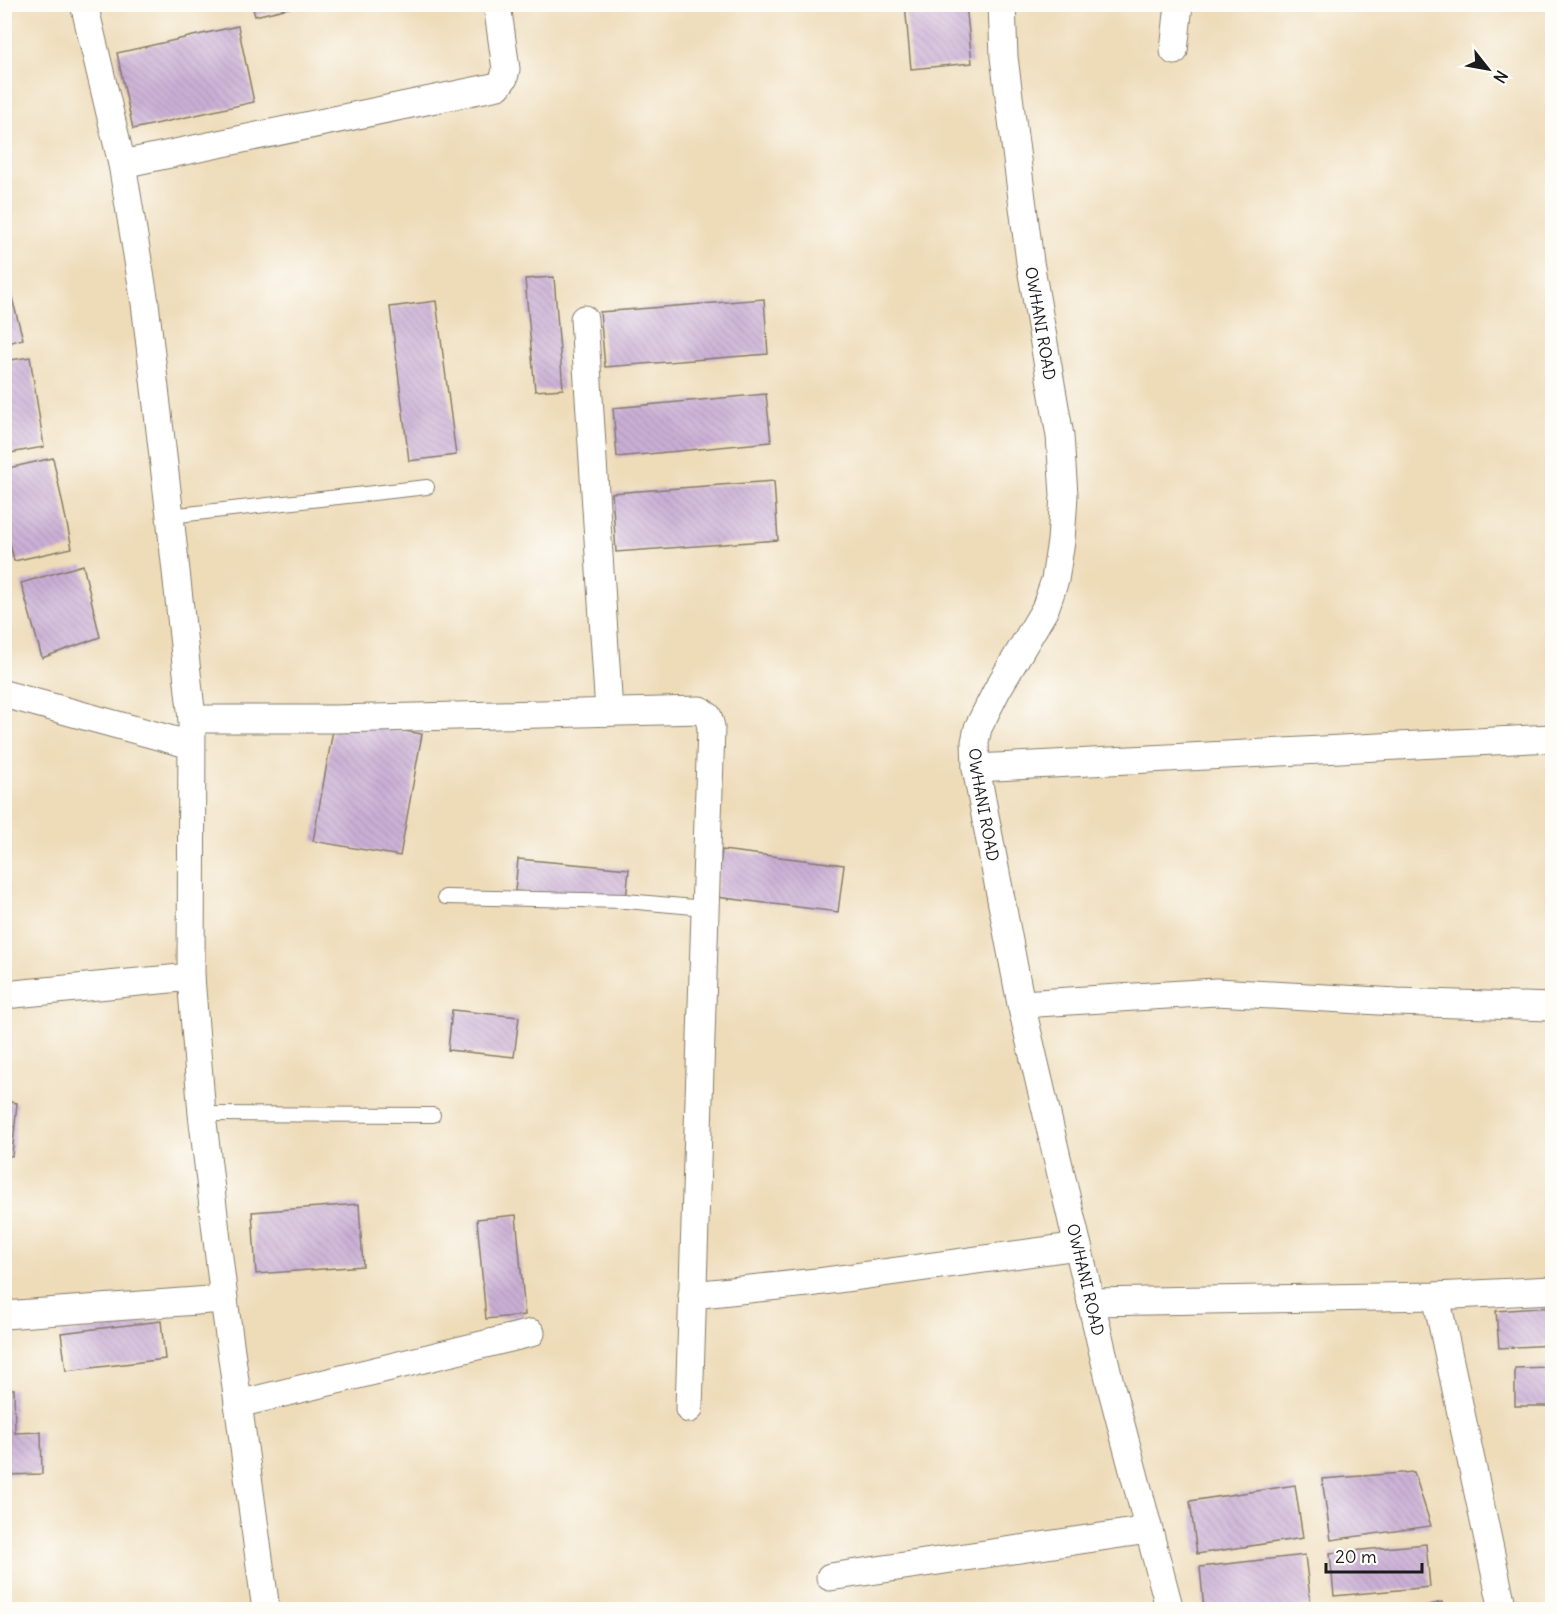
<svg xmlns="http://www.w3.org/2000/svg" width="1557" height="1614" font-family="Delius,sans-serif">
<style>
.building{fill:url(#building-back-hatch)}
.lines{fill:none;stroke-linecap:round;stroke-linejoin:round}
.lane-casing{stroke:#857c6a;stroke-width:16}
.street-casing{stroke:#857c6a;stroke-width:29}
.lane{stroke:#fff;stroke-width:14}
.street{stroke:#fff;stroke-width:27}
.labels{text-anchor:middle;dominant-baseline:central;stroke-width:4.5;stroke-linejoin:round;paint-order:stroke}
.street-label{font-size:16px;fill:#1c1c1c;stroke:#fdfcf7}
</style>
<defs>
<pattern id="building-back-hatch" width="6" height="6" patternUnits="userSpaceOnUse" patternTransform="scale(1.5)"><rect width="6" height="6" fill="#caafd5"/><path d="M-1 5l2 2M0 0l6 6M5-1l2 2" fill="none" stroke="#ad96b6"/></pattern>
</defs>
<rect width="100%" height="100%" fill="#fdfcf7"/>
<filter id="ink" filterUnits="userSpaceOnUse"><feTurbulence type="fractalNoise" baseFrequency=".0167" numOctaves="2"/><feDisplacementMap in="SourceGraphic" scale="12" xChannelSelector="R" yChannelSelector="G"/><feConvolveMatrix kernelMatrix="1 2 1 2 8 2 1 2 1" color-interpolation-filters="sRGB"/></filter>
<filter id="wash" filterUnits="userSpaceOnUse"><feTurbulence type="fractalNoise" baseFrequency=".008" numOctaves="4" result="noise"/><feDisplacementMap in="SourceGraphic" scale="24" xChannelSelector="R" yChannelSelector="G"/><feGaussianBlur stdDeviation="1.35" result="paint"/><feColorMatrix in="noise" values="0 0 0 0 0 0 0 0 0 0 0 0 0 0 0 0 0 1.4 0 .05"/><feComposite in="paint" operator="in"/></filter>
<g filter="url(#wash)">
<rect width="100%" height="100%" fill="#eedcb9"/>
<g id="blocks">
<path class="building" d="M905,4H966L972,63L911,69Z
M252,5H301L255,16Z
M238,26L254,102L133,129L117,53Z
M5,272L23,339L4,344V273Z
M554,277L563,389L535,391L525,279Z
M764,299L768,354L605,367L600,312Z
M436,301L456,455L409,461L390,307Z
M30,357L44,447L4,454V361Z
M766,394L771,442L617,457L613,408Z
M53,458L72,548L14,561L4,516V469Z
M774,481L778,540L616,552L612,493Z
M83,565L100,637L42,658L21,583Z
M335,719L422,734L400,856L313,841Z
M722,850L844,865L838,912L716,897Z
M518,859L629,869L626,901L515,891Z
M452,1010L519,1017L514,1057L448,1050Z
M4,1101L17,1103L12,1156L4,1155Z
M359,1204L363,1266L256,1274L252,1212Z
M516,1215L525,1315L486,1319L477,1219Z
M1552,1307V1345L1499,1348L1496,1311Z
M161,1321L165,1359L66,1371L61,1333Z
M1552,1367V1406H1515V1368Z
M4,1389H14L15,1433L41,1432L42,1474L4,1475Z
M1414,1472L1431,1526L1331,1540L1322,1479Z
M1295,1485L1303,1538L1197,1554L1190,1501Z
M1548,1507H1552V1544H1549Z
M1426,1544L1430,1587L1334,1596L1330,1553Z
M1305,1555L1311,1606L1274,1610H1204L1200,1567Z
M1442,1602L1443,1610H1413V1609Z"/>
</g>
</g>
<g filter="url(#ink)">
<use href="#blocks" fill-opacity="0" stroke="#857c6a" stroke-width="1.5"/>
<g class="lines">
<defs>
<path id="lane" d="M170,516L427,487
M445,897L626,901L705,908
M202,1114L433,1115"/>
<g id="street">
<path d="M84,4L122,164L145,303L170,516L192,719L191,977L202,1114L224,1299L266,1610"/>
<path id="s1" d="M1002,4L1004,57L1030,262L1060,436L1064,495L1061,541L1055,580L1045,609L997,690L978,728L975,742L976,768L1021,1004L1110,1383L1170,1610"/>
<path d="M1174,51L1179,4"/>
<path d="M122,164L498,86L504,78L506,69L497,4"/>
<path d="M584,319L609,712"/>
<path d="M4,694L191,745"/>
<path d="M192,719H335L700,710L708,716L711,727L689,1409"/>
<path d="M976,768L1552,738"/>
<path d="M4,995L191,977"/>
<path d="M1021,1004L1216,992L1397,1002L1552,1007"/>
<path d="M692,1295L817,1282L1078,1246"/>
<path d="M1436,1296L1503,1610"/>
<path d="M1091,1302L1436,1296L1552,1290"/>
<path d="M4,1315L224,1299"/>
<path d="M238,1404L531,1333"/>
<path d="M830,1577L1148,1530"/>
</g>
</defs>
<use href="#lane" class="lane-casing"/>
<use href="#street" class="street-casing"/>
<use href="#lane" class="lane"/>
<use href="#street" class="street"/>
</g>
</g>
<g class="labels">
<g class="street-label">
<text stroke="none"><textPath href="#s1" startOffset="322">OWHANI ROAD</textPath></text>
<text stroke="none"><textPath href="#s1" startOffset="826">OWHANI ROAD</textPath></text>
<text stroke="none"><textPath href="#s1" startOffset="1312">OWHANI ROAD</textPath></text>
</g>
</g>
<rect width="1557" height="1614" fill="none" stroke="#fdfcf7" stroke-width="24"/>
<g transform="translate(1488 69) rotate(121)" stroke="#fdfcf7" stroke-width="4.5" paint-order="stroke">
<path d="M0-4.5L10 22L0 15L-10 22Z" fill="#1c1c1c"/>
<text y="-9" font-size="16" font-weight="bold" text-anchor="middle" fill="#1c1c1c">N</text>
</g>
<path d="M1326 1563v9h96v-9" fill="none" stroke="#1c1c1c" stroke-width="3"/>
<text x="1335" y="1563" font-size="18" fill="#1c1c1c" stroke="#fdfcf7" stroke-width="4.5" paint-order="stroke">20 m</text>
</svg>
